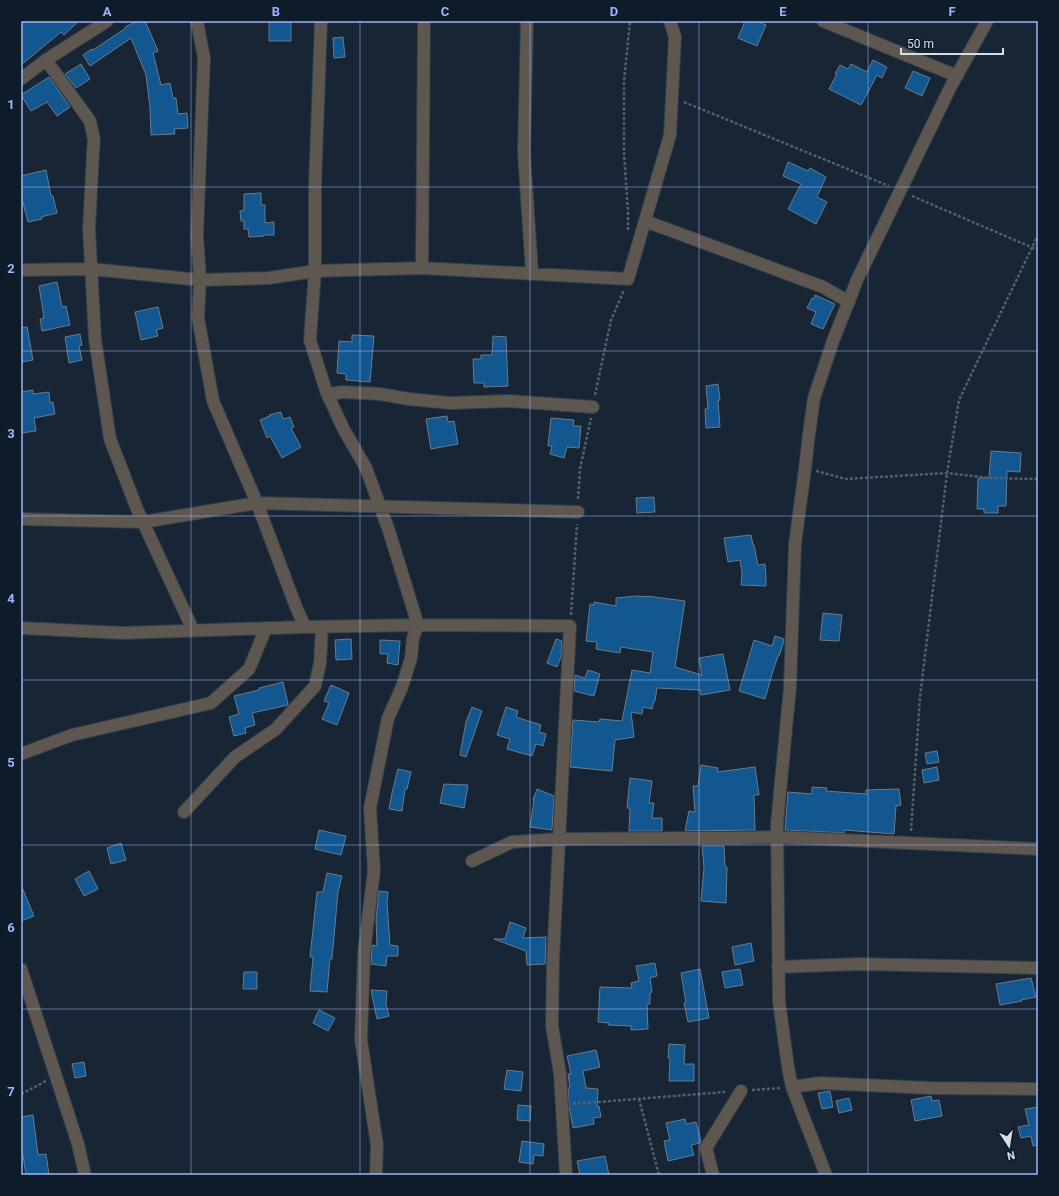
<svg xmlns="http://www.w3.org/2000/svg" width="1059" height="1196" font-family="Roboto,sans-serif">
<style>
.building{fill:#125790;stroke:#6a7b8c}
.lines{fill:none;stroke-linecap:round;stroke-linejoin:round}
.street-casing{stroke:#323f4d;stroke-width:14}
.path{stroke:#53606d;stroke-width:2.5;stroke-dasharray:3 2;stroke-linecap:butt}
.street{stroke:#5e5750;stroke-width:12}
.grid{fill:none;stroke:#a0b3fd;stroke-width:1;stroke-opacity:0.55}
.neatline{fill:none;stroke:#a0b3fd;stroke-width:1.5}
.grid-label{font-size:13px;text-anchor:middle;font-weight:bold;fill:#a0b3fd}
</style>
<rect width="100%" height="100%" fill="#172534"/>
<path class="building" d="M21,21H79L64,35L61,32L21,65Z
M138,21H145L158,51L153,53L161,85L170,83L173,98H176L178,114L187,113L188,128L174,129L175,134L151,135L150,107L146,75L131,38L90,66L83,55L92,49L93,50L126,28L125,27Z
M269,21H291V41H269Z
M745,21H756L766,25L757,46L738,38Z
M343,37L345,57L334,58L333,38Z
M873,60L887,67L882,78L877,75L861,105L829,89L837,74H835L840,65L848,69L851,64L867,72Z
M81,64L90,79L76,88L65,74Z
M913,71L930,78L922,96L905,88Z
M49,77L70,107L57,116L47,102L31,111L21,95Z
M788,162L808,171L810,168L826,177L817,197L827,202L816,224L788,209L801,184L783,176Z
M46,170L51,196H53L57,213L41,217L42,219L28,222L22,199H21V176Z
M261,193V205H265V223L274,222V235H264V236L249,237L248,229H244V221H241L240,211L244,210V194Z
M57,282L62,307L66,306L70,325L42,331L40,319L44,318L39,286Z
M815,295L835,304L823,329L811,324L816,312L807,308L812,298L814,299Z
M158,307L163,328L156,330L158,336L141,340L135,312Z
M27,327L33,360L22,362L21,354V328Z
M80,334L82,345L79,346L82,360L69,363L65,337Z
M352,335L374,336L370,382L346,380V374L337,373L339,341L352,342Z
M493,336L506,337L508,386L484,387V383H474L473,359H481V355H492Z
M718,384L720,400L718,401L720,427L706,428L705,409H708L706,386Z
M33,390V394L49,392L50,403L53,402L55,414L34,418L36,431L21,433V392Z
M281,412L283,419L290,417L294,427L291,428L301,447L282,458L270,436L267,438L260,420L270,416L269,415Z
M447,416L448,422L454,421L458,444L431,449L426,419Z
M551,418L574,420L573,426H581L579,448L567,447L564,458L550,454L552,446H548Z
M991,451L1021,453L1020,472L1007,471L1006,506H998V513H984V509H977L978,478H989Z
M654,497L655,512L637,513L636,498Z
M751,535L753,545H754L758,565L765,564L766,576V586L741,585L742,573L740,560L728,562L724,538Z
M637,596L647,597V596L685,601L675,667L702,675L699,658L723,654L730,690L701,695L700,690L657,688L655,701H654L652,709L643,707L642,714L631,712L634,737L615,740L612,771L570,767L573,720L599,722L600,719L622,721L632,670L650,673L653,652L621,647L620,653L596,649L597,642L586,641L590,604L594,605V602L616,606V598Z
M823,613L842,615L839,641L820,640Z
M775,636L784,639V641L779,656H778L773,671L765,699L739,691L754,640L772,646Z
M351,639L352,659L336,660L335,640Z
M556,639L562,641L561,657L557,667L547,663Z
M380,640L400,641L398,665L387,663L388,654H380Z
M588,670L600,674L594,696L574,691L575,675L585,678Z
M283,682L288,704V705L252,713L255,725L245,728L246,733L234,736L229,717L239,714L234,696L259,690V688Z
M331,685L349,693L337,725L322,719L329,703L324,701Z
M472,707L482,711L466,757L460,755L466,722Z
M506,707L518,711L516,717L541,725L539,732L546,734L543,746L536,744L532,756L507,749L510,739L497,735Z
M937,751L939,762L927,764L925,753Z
M701,765L718,768L717,772L755,767L759,795H754L755,830L685,831L689,811L695,812L693,786H698Z
M937,767L939,780L924,783L922,770Z
M398,769L411,772L407,789H405L402,811L389,809L392,793Z
M630,778L652,781L649,803H654L652,818H662V831H629L630,808H627Z
M444,784L468,785L464,808L440,803Z
M812,787L827,788L826,791L866,794V790L899,789L901,805L896,806L894,834L844,830V833L785,830L788,792L812,794Z
M537,789L554,796L552,830L530,827L534,800H533Z
M319,830L346,836L341,855L315,849Z
M121,843L126,860L111,864L107,848Z
M702,846H724L725,866L727,867L726,903L701,901L704,867Z
M89,871L98,889L84,896L75,879Z
M327,873L342,876L338,892L332,959H330L327,992L310,991L313,957H310L317,892H323Z
M21,885L34,916L21,921Z
M379,891L388,892L387,903L390,945L398,946V956H387L386,966L371,964L372,945L377,946L376,919Z
M510,922L526,928L523,938L546,937L545,964L527,965L526,951L494,939H505Z
M751,943L754,961L735,965L732,947Z
M655,963L657,976L650,978L652,992L650,993V1004H647L648,1029L631,1030V1026L608,1025L609,1023L598,1022L600,987L632,988L631,983L639,981L636,966Z
M700,969L709,1018L688,1022L684,1003H686L681,973Z
M740,969L743,985L725,988L722,972Z
M244,972H257V989H243Z
M1031,978L1036,997L1021,1000L1022,1001L1000,1005L996,984Z
M371,990L387,991L386,1004L389,1016L377,1019Z
M319,1010L335,1018L328,1031L313,1023Z
M669,1044L685,1045L684,1064H694V1081H669L670,1058H668Z
M596,1050L600,1067L583,1071L586,1088L598,1089L597,1107L599,1106L601,1117L593,1118L594,1124L573,1128L569,1106L568,1088H570L568,1074H571L567,1056Z
M84,1062L86,1076L75,1078L72,1064Z
M507,1070L523,1072L521,1091L504,1089Z
M830,1091L833,1107L822,1109L818,1093Z
M931,1096L932,1101L939,1100L942,1116L915,1121L911,1100Z
M849,1098L852,1110L839,1113L836,1101Z
M518,1105L531,1106L530,1121L517,1120Z
M1038,1107V1145L1033,1146L1031,1136L1021,1138L1018,1127L1029,1125L1025,1109Z
M33,1115L38,1155L46,1154L49,1175H26L23,1155H21V1117Z
M685,1119L686,1124L696,1122L701,1142L700,1143L691,1145L694,1155L668,1161L664,1141L670,1140L666,1123Z
M522,1141L544,1144L543,1156L534,1155L533,1164L519,1162Z
M605,1156L609,1175H580L577,1161Z"/>
<g class="lines">
<defs>
<path id="street" d="M197,21L204,58L197,235L200,280L198,318L213,401L257,503L296,607L305,627L418,625L570,626L553,959L552,1026L560,1074L566,1175
M321,21L315,186V271L310,340L326,391L343,428L366,468L389,531L418,625L413,638L411,658L402,687L388,718L370,808L374,870L364,952L361,1040L377,1145L376,1175
M527,21L524,153L532,273
M823,21L957,76
M46,60L90,121L94,140L93,153L89,229L95,339L110,439L137,509L193,630
M21,79L46,60L107,21
M645,221L823,287L849,302
M422,268L424,21
M21,270L91,269L200,280L269,278L315,271L422,268L628,279L670,135L675,37L670,21
M328,394L343,392L380,394L409,399L450,403L508,401L593,407
M21,519L143,522L257,503L578,512
M21,628L123,633L305,627
M21,754L72,735L211,703L249,669L266,628
M184,812L235,757L276,729L315,686L320,663L322,627
M472,861L512,842L560,839L698,838H737L777,837L1038,849
M778,967L859,964L1038,968
M21,969L78,1144L85,1175
M792,1087L820,1083L930,1088L1038,1089
M713,1175L706,1148L741,1091
M826,1175L792,1087L788,1067L779,1002L777,824L790,687L795,544L805,469L809,434L814,398L833,341L857,280L951,86L987,21"/>
</defs>
<use href="#street" class="street-casing"/>
<path class="path" d="M684,102L889,186
M912,196L1038,250
M628,230V213L624,153V81L630,21
M595,395L611,320L624,290
M816,471L846,479L947,473L990,478L1038,479
M578,499L580,469L591,418
M571,615L577,524
M911,831L920,697L947,473L959,400L1038,235
M752,1090L781,1088
M21,1094L46,1081
M639,1099L659,1175
M573,1104L725,1092"/>
<use href="#street" class="street"/>
</g>
<path class="grid" d="M191,21V1175M360,21V1175M530,21V1175M699,21V1175M868,21V1175M21,187H1038M21,351H1038M21,516H1038M21,680H1038M21,845H1038M21,1009H1038"/>
<rect width="1059" height="1196" fill="none" stroke="#0e1c29" stroke-width="44"/>
<g transform="translate(1009 1146) rotate(168)" stroke="#0e1c29" stroke-width="3" paint-order="stroke">
<path d="M0-3L7 15L0 10L-7 15Z" fill="#d6dfe9"/>
<text y="-6" font-size="11" font-weight="bold" text-anchor="middle" fill="#d6dfe9">N</text>
</g>
<path d="M901 48v6h102v-6" fill="none" stroke="#d6dfe9" stroke-width="2"/>
<text x="907" y="48" font-size="12" fill="#d6dfe9" stroke="#0e1c29" stroke-width="3" paint-order="stroke">50 m</text>
<rect x="22" y="22" width="1015" height="1152" class="neatline"/>
<g class="grid-label">
<text x="107" y="16">A</text>
<text x="276" y="16">B</text>
<text x="445" y="16">C</text>
<text x="614" y="16">D</text>
<text x="783" y="16">E</text>
<text x="952" y="16">F</text>
<text x="11" y="109">1</text>
<text x="11" y="273">2</text>
<text x="11" y="438">3</text>
<text x="11" y="603">4</text>
<text x="11" y="767">5</text>
<text x="11" y="932">6</text>
<text x="11" y="1096">7</text>
</g>
</svg>
